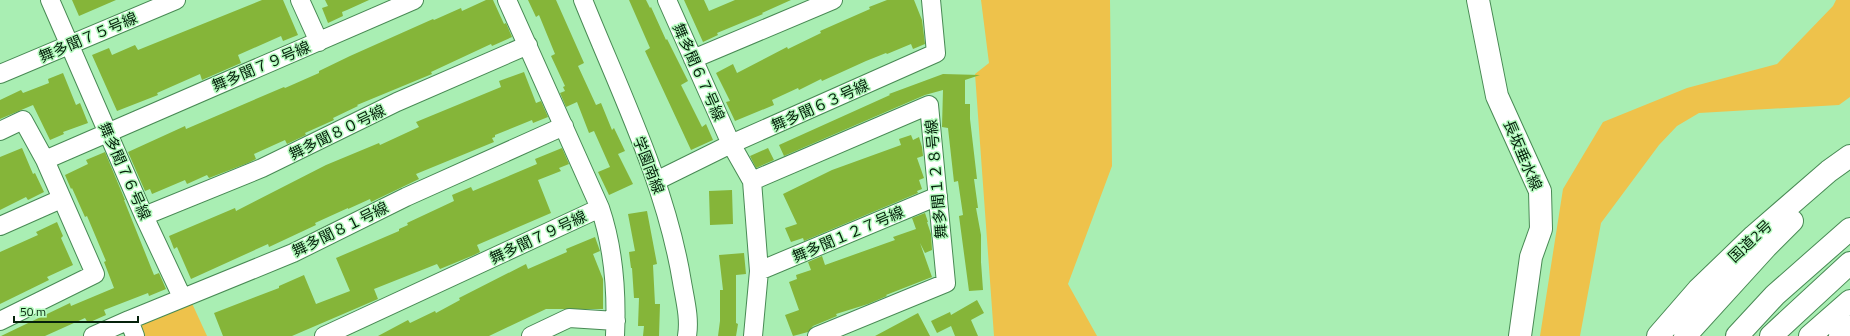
<svg xmlns="http://www.w3.org/2000/svg" width="1850" height="336" font-family="'Titillium Web','Noto Sans JP',sans-serif">
<style>
.green{fill:#eec24b}
.building{fill:#85b539}
.lines{fill:none;stroke-linecap:round;stroke-linejoin:round}
.minor-casing{stroke:#488a54;stroke-width:20}
.major-casing{stroke:#488a54;stroke-width:24}
.highway-casing{stroke:#488a54;stroke-width:24}
.minor{stroke:#fff;stroke-width:18}
.major{stroke:#fff;stroke-width:22}
.highway{stroke:#fff;stroke-width:22}
.labels{text-anchor:middle;dominant-baseline:central;stroke-width:3;stroke-linejoin:round;paint-order:stroke}
.street-label{font-size:15px;fill:#05210b;stroke:#b6fbbf}
</style>
<rect width="100%" height="100%" fill="#a9eeb3"/>
<path class="green" d="M981,0H1110L1112,166L1068,284L1097,336H994L975,74L989,63Z
M1836,0H1850V97L1839,105L1699,113L1677,126L1659,145L1601,223L1580,336H1540L1563,189L1603,122L1687,88L1777,64L1833,6Z
M190,299L207,336H143L140,330L144,319Z"/>
<path class="building" d="M72,0H116L79,16Z
M262,0H283L298,35L283,41L281,36L238,55L241,63L202,80L200,74L157,93L158,95L117,111L92,55L109,48L112,55L135,45L138,50Z
M325,0H369L347,10L342,12L343,16L328,23L322,8L328,6Z
M486,0H493L504,24L506,23L512,37L492,46L491,44L431,72L432,74L357,105L358,106L333,118L334,120L305,133L306,135L287,144L285,140L254,154L256,159L248,163L209,178L207,175L187,184L185,180L152,194L150,189L145,191L128,152L185,126L186,129L284,87L285,88L319,73V71L350,56L433,19L434,20L461,8L462,11Z
M528,0H556L584,63L578,66L596,105L601,103L612,130L614,128L625,151L618,154L633,184L609,195L598,172L610,167L594,131L589,133L577,102L566,107L560,93L565,91L563,87L565,86L551,56L555,54L539,15L536,17Z
M629,0H646L650,8L651,7L666,40L667,39L688,81L681,85L702,127L706,124L713,140L691,150L645,51L650,48Z
M684,0H704L709,11L735,0H791L762,13L763,14L717,33L718,35L703,42Z
M887,0H914L922,20L925,44L913,49L911,44L887,54L886,53L866,61L822,81L821,79L799,90L798,88L772,100L774,105L735,121L726,102L730,101L716,73L733,64L737,73L787,47L788,49L821,33L820,31L870,9L869,7Z
M524,72L536,103L541,101L548,117L533,123L532,120L495,135V137L492,138L494,142L416,174L419,179L392,192L371,202L370,199L348,209V208L315,223L316,225L269,247L268,244L191,279L177,247L174,249L169,236L235,208L236,211L326,165L379,143L380,145L419,127L416,122L501,87L499,81Z
M63,73L76,105L80,103L88,123L63,132L64,134L50,140L33,105L0,119V100L21,90L23,93L49,83L48,79Z
M943,74L980,75L965,80V104H970V119L977,179H974L978,208H976L981,235V262L983,290L969,291L959,216L963,215L958,181L954,182L948,128L942,127L943,90L925,95L784,156L779,145L890,95L889,94Z
M911,135L913,140L919,137L922,147L923,156L917,158L924,178L919,180L922,189L917,191L918,193L804,241L803,238L791,242L785,228L797,224L783,194L832,170L901,145L899,139Z
M22,148L33,174L35,173L44,192L28,200L26,197L0,210V157Z
M562,148L569,164L559,168L561,171L538,180L551,213L477,245L480,252L474,255L440,269L437,264L374,289L378,299L292,336H223L214,313L279,288V286L304,275L316,304L350,291L336,258L399,231V229L408,225L407,223L454,201L452,195L471,187L473,191L537,164L535,159Z
M768,148L774,160L756,168L750,156Z
M105,152L125,200H124L154,275L159,273L166,289L149,296L148,293L104,310L106,315L88,323L85,318L45,336H1L70,303L71,306L114,288L104,262L106,261L87,216L85,217L72,188L71,189L65,175L88,164L86,160Z
M732,190L733,224L710,225L709,191Z
M647,211L657,264L653,265L655,304H660L659,336H643L644,326H638L639,298H634L632,268H631L629,252L635,251L628,214Z
M925,213L928,222H927L931,234L932,250L925,253L920,243L932,277L886,295L887,296L868,304L836,314L837,316L813,326L808,332L793,336L785,315L799,310L789,282L797,279L796,275L811,270L808,262L822,256L825,265L895,240L893,237L916,229L912,218Z
M57,222L63,236L61,238L73,265L47,277L49,280L0,304V252L38,235L36,232Z
M595,237L600,251L593,254L603,279V309H546L489,336H378L408,320L410,323L435,311L436,313L460,300L459,298L526,264L528,269L567,252L566,249Z
M744,253L746,274L736,275V323L738,324L736,336H718L720,321V290H723L719,255Z
M977,300L984,313L971,320L978,336H955L951,326L937,333L931,321L950,312L951,315Z
M918,313L930,336H875Z"/>
<g class="lines">
<defs>
<path id="minor" d="M50,0L144,216L182,297
M300,0L319,42
M507,0L600,208C614,249 617,293 615,336
M583,0C620,92 666,184 682,282C685,300 690,318 687,336
M667,0L731,144L752,181L759,271L753,336
M693,59L833,0
M0,74L176,0
M0,131L23,120L45,160L414,0
M656,181L731,144L936,53L931,0
M752,181L929,105L946,283L817,336
M144,216L262,168L397,102L528,45
M0,226L61,199
M759,271L938,196
M0,321L95,274L45,160
M93,336L129,320
M135,336L129,320L293,253L406,197L564,126
M324,336L600,208
M531,336L569,318L616,321"/>
<path id="major" d="M1478,0L1497,96L1540,191L1541,229L1531,257L1520,336"/>
<path id="highway" d="M1658,336L1698,290L1754,236L1829,171L1850,156
M1685,336L1766,247L1792,221
M1737,336L1775,295L1850,229
M1771,336L1850,263
M1810,336L1850,301
M1840,336L1850,327"/>
</defs>
<use href="#minor" class="minor-casing"/>
<use href="#major" class="major-casing"/>
<use href="#highway" class="highway-casing"/>
<use href="#minor" class="minor"/>
<use href="#major" class="major"/>
<use href="#highway" class="highway"/>
</g>
<g class="labels">
<g class="street-label">
<text transform="translate(88 37) rotate(-23)">舞多聞７５号線</text>
<text transform="translate(261 66) rotate(-23)">舞多聞７９号線</text>
<text transform="translate(699 72) rotate(66)">舞多聞６７号線</text>
<text transform="translate(820 105) rotate(-24)">舞多聞６３号線</text>
<text transform="translate(337 132) rotate(-26)">舞多聞８０号線</text>
<text transform="translate(1523 155) rotate(67)">長坂垂水線</text>
<text transform="translate(649 165) rotate(69)">学園南線</text>
<text transform="translate(125 171) rotate(66)">舞多聞７６号線</text>
<text transform="translate(936 179) rotate(-95)">舞多聞１２８号線</text>
<text transform="translate(340 229) rotate(-26)">舞多聞８１号線</text>
<text transform="translate(848 234) rotate(-23)">舞多聞１２７号線</text>
<text transform="translate(538 237) rotate(-25)">舞多聞７９号線</text>
<text transform="translate(1750 241) rotate(-43)">国道2号</text>
</g>
</g>
<path d="M14 316v6h124v-6" fill="none" stroke="#05210b" stroke-width="2"/>
<text x="20" y="316" font-size="12" fill="#05210b" stroke="#b6fbbf" stroke-width="3" paint-order="stroke">50 m</text>
</svg>
